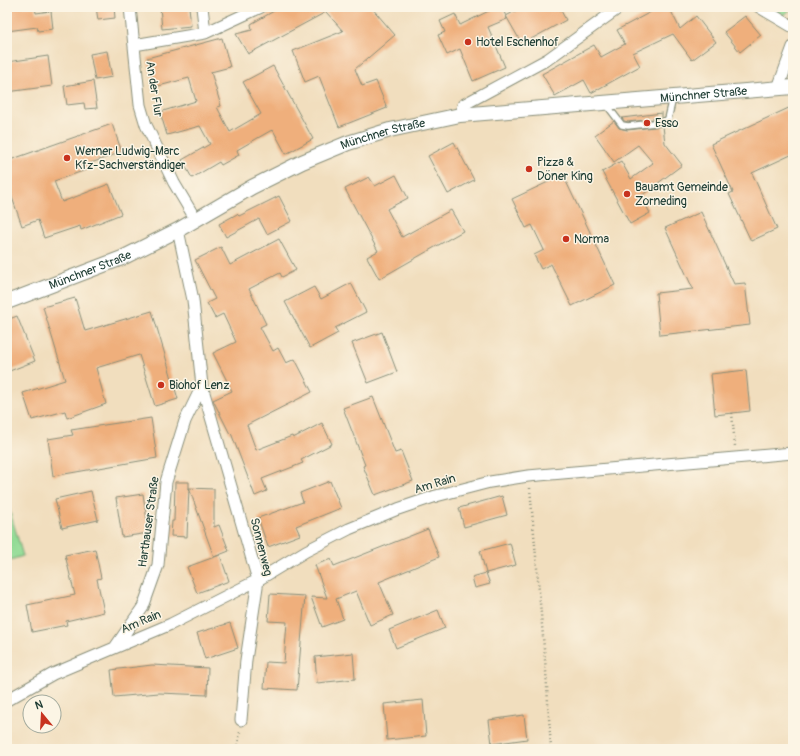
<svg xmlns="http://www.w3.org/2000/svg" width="800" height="756" font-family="Pangolin,sans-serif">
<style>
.green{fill:#93db95;stroke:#598c64}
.building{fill:#efaf7b}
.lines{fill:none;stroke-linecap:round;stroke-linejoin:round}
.service-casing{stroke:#888e79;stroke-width:8}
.minor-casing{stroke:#888e79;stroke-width:13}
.tertiary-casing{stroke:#888e79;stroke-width:16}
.path{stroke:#888e79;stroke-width:2.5;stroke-dasharray:1 3;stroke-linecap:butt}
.service{stroke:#fff;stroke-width:5.5}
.minor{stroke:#fff;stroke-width:11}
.tertiary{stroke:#fff;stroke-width:14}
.poi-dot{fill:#c8321e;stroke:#fcf5e5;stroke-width:1.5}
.labels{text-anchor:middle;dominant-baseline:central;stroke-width:3;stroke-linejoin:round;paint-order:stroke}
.poi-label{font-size:12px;fill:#1f3d34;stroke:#fcf5e5;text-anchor:start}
.street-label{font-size:12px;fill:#1f3d34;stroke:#fcf5e5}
</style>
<rect width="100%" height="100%" fill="#fcf5e5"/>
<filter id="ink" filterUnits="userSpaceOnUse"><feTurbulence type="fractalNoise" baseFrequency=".025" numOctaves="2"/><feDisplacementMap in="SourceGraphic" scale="8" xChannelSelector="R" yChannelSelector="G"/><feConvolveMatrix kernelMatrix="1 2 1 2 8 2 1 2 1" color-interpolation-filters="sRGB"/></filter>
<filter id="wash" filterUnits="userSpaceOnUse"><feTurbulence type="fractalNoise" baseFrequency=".012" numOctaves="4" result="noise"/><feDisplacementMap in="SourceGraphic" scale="16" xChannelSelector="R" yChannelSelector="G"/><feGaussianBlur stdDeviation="0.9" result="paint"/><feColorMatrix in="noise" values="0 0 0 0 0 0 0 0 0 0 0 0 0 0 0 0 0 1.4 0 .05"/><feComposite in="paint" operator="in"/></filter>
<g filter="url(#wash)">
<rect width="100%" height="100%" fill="#f1debe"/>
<path class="green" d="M769,7H793V8L783,15Z
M7,501L23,556L7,561Z"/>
<g id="blocks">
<path class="building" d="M7,7H35L36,13L51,11L53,29L38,31L37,27L7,31Z
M96,7H114L115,18L98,20Z
M160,7H189L191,26L162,29Z
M281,7H371L395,35L355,69L362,86L376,81L387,108L339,127L319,76L305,82L293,51L343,31L326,12L248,54L236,34L252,30L251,24Z
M497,7H502L507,19L488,27L505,67L473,81L460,49L447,55L438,35L445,32L440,21L455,14L460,25Z
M523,7H559L566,20L522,44L506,16Z
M660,7H669L680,29L696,16L716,42L692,60L673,34L633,53L640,66L591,93L584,80L555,96L542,74L594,45L601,57L625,44L617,30Z
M745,16L761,35L740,52L724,32Z
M222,38L230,67L211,72L221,106L217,107L230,132L261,114L243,82L273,66L313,139L286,154L273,130L270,131L237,150L239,155L221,165L219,162L192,178L182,160L210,144L200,126L167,135L160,112L196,101L189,78L155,87L147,58Z
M107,51L112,77L95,80L90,54Z
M48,56L52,86L7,92V62Z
M93,81L97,108L85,109L84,103L67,105L64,86Z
M793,106V154L752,173L777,229L751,241L729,194L733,192L711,144Z
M662,113V118L628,122L624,121L622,118Z
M614,121L619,128L627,130L663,126L665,143L682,165L641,196L650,213L630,224L602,172L621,161L631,179L653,163L638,145L614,162L595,135Z
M112,124L122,152L88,164L89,169L54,181L62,202L109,184L121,214L81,230L80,226L44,238L38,220L22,226L7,183V161Z
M454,142L474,180L448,194L428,156Z
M396,175L408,198L387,209L402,237L451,210L463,231L379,279L367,257L378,251L345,189L369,177L375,186Z
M563,175L615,285L572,306L551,264L541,269L534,255L544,250L532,225L526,228L512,199Z
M279,196L292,221L267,234L259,219L226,237L219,224L237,214L239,216Z
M701,212L734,284L745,283L750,325L660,335L656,293L693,289L665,228Z
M279,239L296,270L282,277L280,273L249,289L266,324L260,327L273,351L278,348L286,363L295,359L312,392L247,425L256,450L292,436L293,438L322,423L332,444L301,460L303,463L262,479L267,491L255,496L231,433L230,434L213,400L232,391L213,353L236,342L223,314L215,318L207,303L215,299L195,260L221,247L230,265Z
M351,283L366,312L335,328L338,333L310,348L285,302L314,287L321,299Z
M75,298L85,331L152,311L178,399L155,406L139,355L96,368L106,404L67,418L65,411L32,420L23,393L65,380L43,307Z
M17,316L35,361L7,372V320Z
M382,332L397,372L368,383L352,343Z
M746,370L750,411L715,415L711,374Z
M373,397L395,453L401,451L413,481L375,495L363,466L365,465L343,408Z
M151,418L157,458L53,476L48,439L73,435L71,430Z
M330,481L341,508L296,526L300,535L268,547L258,518L303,502L300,493Z
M175,482H189V488L214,489V527L219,525L229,551L214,557L189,488L187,537L171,536L172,521H174Z
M91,491L98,520L62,528L55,499Z
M143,494L149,533L122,537L116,498Z
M502,496L507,515L464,527L459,508Z
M428,529L439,557L379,582L393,615L370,625L356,591L336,599L343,619L322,627L311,597L327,598L315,565L331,559L334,566Z
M510,543L516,565L486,573L480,551Z
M95,549L101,578L97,579L104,612L66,621L67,625L32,632L27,605L75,595L65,555Z
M220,555L229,581L197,593L187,567Z
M486,573L490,584L475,588L472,577Z
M270,594L305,596L297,690L264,688L266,662L284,663L287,622L268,621Z
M438,610L445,628L396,648L389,630Z
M230,623L238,648L205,659L197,633Z
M353,653L355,679L317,683L315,657Z
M152,665L208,668L207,695L159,693L114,697L111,670Z
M423,700L426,736L387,740L384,704Z
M524,715L527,739L492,744L489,720Z"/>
</g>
</g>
<g filter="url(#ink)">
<use href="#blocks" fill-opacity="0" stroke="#888e79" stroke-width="1"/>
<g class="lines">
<defs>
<path id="service" d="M606,104L622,125L628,126L663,122L668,119L673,98"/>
<path id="minor" d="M130,7L140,105L146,125L174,183L196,220
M202,7L205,33
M759,7L793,27
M134,45L205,33L261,7
M778,88L793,47
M460,115L463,105L548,59L620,7
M178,230L193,300L202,386L258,580L246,660L241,720
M116,646L143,607L158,565L166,482L185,421L202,386
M7,700L53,674L171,624L258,580L306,551L349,529L398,509L436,496L490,482L528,476L793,453"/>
<g id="tertiary">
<path id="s1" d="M7,302L122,258L178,230L252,187L302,162L348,143L390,130L460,115L793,87"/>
</g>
</defs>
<use href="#service" class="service-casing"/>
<use href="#minor" class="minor-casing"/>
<use href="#tertiary" class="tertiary-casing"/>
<path class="path" d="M732,413L735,446
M530,488L546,671L551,749
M237,749L240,732"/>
<use href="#service" class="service"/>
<use href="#minor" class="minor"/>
<use href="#tertiary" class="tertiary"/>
</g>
</g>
<g class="poi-dot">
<circle cx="468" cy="42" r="4"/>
<circle cx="647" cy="123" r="4"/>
<circle cx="67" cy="158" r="4"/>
<circle cx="529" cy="169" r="4"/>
<circle cx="627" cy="194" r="4"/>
<circle cx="566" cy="239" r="4"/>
<circle cx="161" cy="385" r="4"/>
</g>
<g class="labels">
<g class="poi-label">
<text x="476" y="42">Hotel Eschenhof</text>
<text x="655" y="123">Esso</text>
<text x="75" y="151">Werner Ludwig-Marc<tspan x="75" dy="14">Kfz-Sachverständiger</tspan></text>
<text x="537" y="162">Pizza &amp;<tspan x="537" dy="14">Döner King</tspan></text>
<text x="635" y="187">Bauamt Gemeinde<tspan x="635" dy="14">Zorneding</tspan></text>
<text x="574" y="239">Norma</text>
<text x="169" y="385">Biohof Lenz</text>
</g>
<g class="street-label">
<text transform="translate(154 89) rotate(81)">An der Flur</text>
<text stroke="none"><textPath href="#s1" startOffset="737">Münchner Straße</textPath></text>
<text stroke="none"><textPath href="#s1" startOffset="413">Münchner Straße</textPath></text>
<text stroke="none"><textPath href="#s1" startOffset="89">Münchner Straße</textPath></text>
<text transform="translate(435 484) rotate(-17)">Am Rain</text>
<text transform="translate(149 522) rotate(-82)">Harthauser Straße</text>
<text transform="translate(261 547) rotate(76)">Sonnenweg</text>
<text transform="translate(141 622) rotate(-23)">Am Rain</text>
</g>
</g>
<rect width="800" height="756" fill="none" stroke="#fcf5e5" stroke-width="24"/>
<g transform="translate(42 714) rotate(342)"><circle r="19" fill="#fcf5e5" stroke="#a4ab9e"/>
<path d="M0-3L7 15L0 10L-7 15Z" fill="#c8321e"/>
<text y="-6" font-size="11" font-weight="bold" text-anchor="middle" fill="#1f3d34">N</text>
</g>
</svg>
